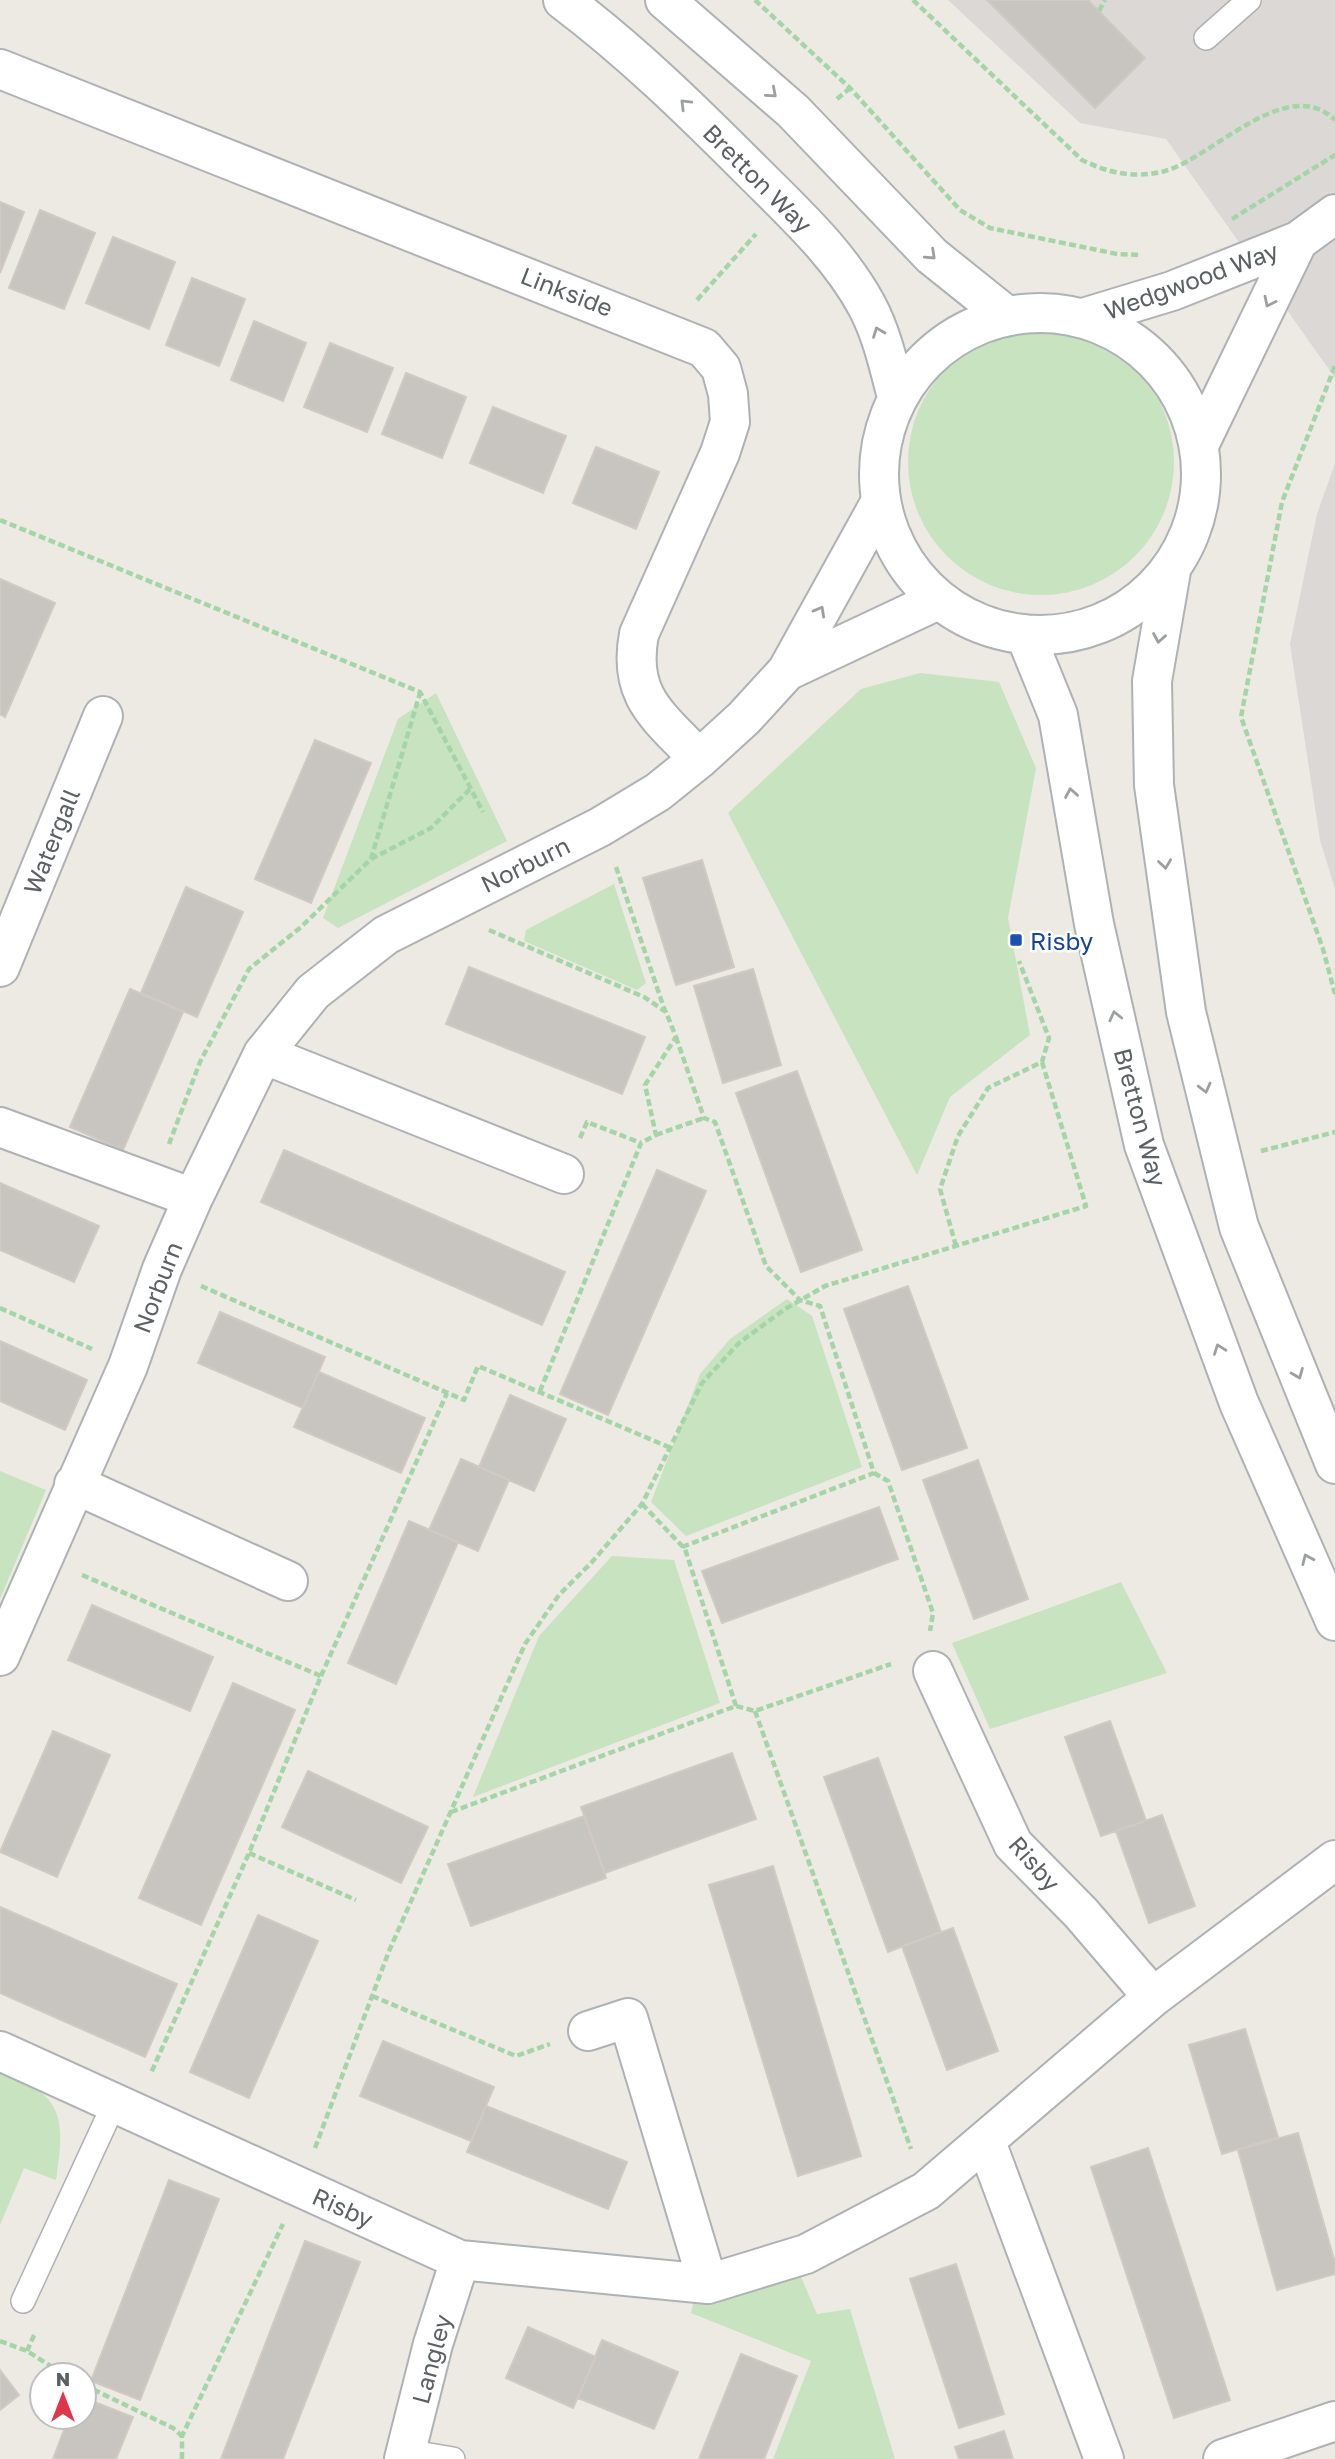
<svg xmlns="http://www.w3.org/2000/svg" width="1335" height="2459" font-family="'Golos Text',sans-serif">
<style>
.industrial{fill:#dcd8d5}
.green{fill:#c8e3c0}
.building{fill:#c8c4c0;stroke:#d1c9c2;stroke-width:2}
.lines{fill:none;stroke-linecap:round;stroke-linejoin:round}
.service-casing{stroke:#aeb2b5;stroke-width:26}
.minor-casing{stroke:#aeb2b5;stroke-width:42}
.tertiary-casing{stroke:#aeb2b5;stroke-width:42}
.path{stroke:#a4d5a7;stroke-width:4.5;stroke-dasharray:7 3.5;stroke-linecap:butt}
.service{stroke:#fff;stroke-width:23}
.minor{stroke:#fff;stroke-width:38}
.tertiary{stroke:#fff;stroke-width:38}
.oneway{stroke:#9da0a1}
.transit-dot{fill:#1a4fb4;stroke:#fff;stroke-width:2.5}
.labels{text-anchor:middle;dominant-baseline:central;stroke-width:5;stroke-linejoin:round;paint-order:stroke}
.street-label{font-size:24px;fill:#5b6063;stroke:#fff}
.transit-label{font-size:24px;fill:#164399;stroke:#fff;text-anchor:start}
</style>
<rect width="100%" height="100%" fill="#ede9e3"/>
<path class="industrial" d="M948,0H1335V378L1166,139L1080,123Z
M1335,463V889L1320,840L1290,644L1317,514Z"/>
<path class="green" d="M908 462a133 133 0 1 1 266 0a133 133 0 1 1-266 0Z
M920,673L999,682L1036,768L1008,918L1030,1035L950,1097L917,1175L728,813L861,689Z
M436,693L507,841L338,928L323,918L398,719Z
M614,884L646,983L637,990L524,941L526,930Z
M787,1299L812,1316L862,1467L686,1536L651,1502L700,1374L730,1339Z
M0,1471L46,1490L0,1599Z
M612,1556L674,1560L720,1703L473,1797L539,1636Z
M1121,1582L1167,1673L990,1729L952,1643Z
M0,2072C65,2095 65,2118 56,2180L24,2168L0,2225Z
M801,2277L817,2314L850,2309L895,2459H773L811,2361L691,2313L694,2300Z"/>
<path class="building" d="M987,0H1088L1145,58L1095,108Z
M0,202L24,212L0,273Z
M40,210L95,233L64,309L9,288Z
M113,237L175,262L149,329L86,303Z
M192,278L245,299L219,366L166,345Z
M254,321L306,343L283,401L231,380Z
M330,343L393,368L367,432L304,407Z
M406,373L466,397L442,458L382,434Z
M493,407L566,436L543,493L470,463Z
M596,447L659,472L636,529L573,503Z
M0,579L55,603L5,717L0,714Z
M315,740L371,763L311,903L255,879Z
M702,860L734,967L676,985L643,878Z
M186,887L243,912L197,1017L141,993Z
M469,967L645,1037L622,1094L446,1024Z
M753,969L781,1065L723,1083L694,986Z
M130,989L183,1012L123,1150L70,1127Z
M797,1071L862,1250L801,1272L736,1093Z
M284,1150L565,1272L542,1325L261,1202Z
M657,1170L706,1191L608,1415L560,1394Z
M0,1183L99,1226L74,1282L0,1250Z
M908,1286L967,1448L902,1470L844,1309Z
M220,1312L325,1357L303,1408L198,1363Z
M0,1341L87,1380L65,1430L0,1401Z
M319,1372L425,1418L401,1473L294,1427Z
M510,1395L566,1419L534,1491L479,1467Z
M461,1459L509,1480L478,1551L429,1530Z
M978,1460L1028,1599L974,1619L923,1480Z
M879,1507L898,1559L722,1623L702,1571Z
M409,1521L458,1542L396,1684L348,1663Z
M92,1605L213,1657L190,1711L68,1660Z
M233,1683L295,1710L201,1925L139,1898Z
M1110,1721L1146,1821L1101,1836L1065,1737Z
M53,1731L110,1755L57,1877L0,1852Z
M732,1753L756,1819L605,1873L581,1807Z
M878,1758L941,1932L888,1952L824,1777Z
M308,1771L428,1827L401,1883L282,1827Z
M1162,1815L1195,1906L1149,1923L1116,1831Z
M584,1816L606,1878L471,1926L448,1864Z
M773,1866L861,2156L798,2176L709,1885Z
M0,1907L177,1984L145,2057L0,1993Z
M258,1915L318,1941L249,2098L190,2072Z
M953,1928L998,2051L947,2070L902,1946Z
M1245,2029L1278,2137L1222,2154L1189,2045Z
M383,2041L494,2087L471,2141L360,2096Z
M486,2106L627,2162L608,2209L467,2152Z
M1298,2133L1335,2263V2274L1277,2290L1238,2150Z
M1148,2148L1230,2400L1174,2418L1091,2167Z
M169,2180L219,2199L140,2400L91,2381Z
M305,2241L360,2262L283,2459H221Z
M956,2264L1004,2414L959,2428L910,2279Z
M528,2327L596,2357L573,2408L506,2378Z
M602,2340L678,2372L654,2429L578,2398Z
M741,2354L797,2376L764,2459H699Z
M0,2370L19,2395L0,2410Z
M84,2398L133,2417L116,2459H53L69,2417H84Z
M1004,2431L1013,2459H959L955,2447Z"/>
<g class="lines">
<defs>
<path id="service" d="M1206,38L1249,0
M23,2301L114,2104
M406,2451L453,2459"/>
<path id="minor" d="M0,69L704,348L721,368L728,394L730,422L720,453L639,634C627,697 659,716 699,759
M1083,318L1172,291L1298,241L1335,214
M1199,445L1298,241
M787,671L938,600
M0,967L103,716
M263,1054L564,1174
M0,1127L193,1198
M74,1484L288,1581
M0,1656L128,1366L162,1269L193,1198L263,1054L313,992L386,935L600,827L658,792L699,759L744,718L787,671L880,503
M933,1671L1013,1844L1081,1913L1153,1997
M588,2031L628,2018L708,2284
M0,2051L460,2260L708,2284L806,2254L926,2191L1153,1997L1335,1860
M986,2142L1104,2459
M404,2459L433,2344L460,2260
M1223,2459L1335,2421"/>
<path id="tertiary" d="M563,0C632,52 692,111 753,172C794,213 839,254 867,306C882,334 889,367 897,397
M665,0L793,111L932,256L1007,316
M879 474a161 161 0 1 1 322 0a161 161 0 1 1-322 0Z
M1171,571L1152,681L1154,785L1186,1012L1239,1227L1335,1464
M1025,634L1058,715L1094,924L1144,1145L1239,1403L1335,1621"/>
</defs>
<use href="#service" class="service-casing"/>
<use href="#minor" class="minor-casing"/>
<use href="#tertiary" class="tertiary-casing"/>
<path class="path" d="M755,0L850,88L960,210L990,228L1117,254L1140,255
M913,0L1082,160C1109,173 1134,179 1165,171C1212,158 1287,73 1335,120
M1099,11L1105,0
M837,99L850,88
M1232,219L1335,155
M697,300L756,234
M1335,366L1282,502L1241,717L1323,949L1335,994
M0,520L420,692L483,812
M371,859L431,828L471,788
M616,867L665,1011
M489,930L644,997L666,1012L676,1037L645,1085L656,1135L641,1143L540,1391
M676,1037L704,1118L715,1122L766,1266L800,1300L820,1306L874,1473L682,1547
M656,1135L704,1118
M580,1138L587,1122L641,1143
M169,1144L200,1062L249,969L301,927L371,859L420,693
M1261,1151L1335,1132
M956,1246L940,1189L958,1136L988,1088L1042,1062L1049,1038L1019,961
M201,1286L464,1400L478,1366L671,1448
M0,1308L92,1349
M874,1473L888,1481L933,1613L930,1631
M642,1504L685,1549L736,1706
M82,1575L321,1676L249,1853L151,2073
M321,1676L447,1393
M755,1711L911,2149
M451,1812L736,1706L755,1711L891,1664
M249,1853L356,1900
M372,1996L516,2056L550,2044
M315,2148L389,1951L525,1644L559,1595L592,1562L642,1504L702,1383L739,1343L785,1309L825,1286L1086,1206L1042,1062
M0,2341L27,2351L65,2375
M27,2351L35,2333
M84,2385L173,2428L182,2436
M182,2459V2436L283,2224"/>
<use href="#service" class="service"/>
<use href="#minor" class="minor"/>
<use href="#tertiary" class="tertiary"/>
</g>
<defs><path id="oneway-chevron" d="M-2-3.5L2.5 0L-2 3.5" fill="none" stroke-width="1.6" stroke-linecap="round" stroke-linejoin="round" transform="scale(1.75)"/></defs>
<g class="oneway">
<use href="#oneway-chevron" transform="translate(772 93) rotate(41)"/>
<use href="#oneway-chevron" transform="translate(685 104) rotate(-135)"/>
<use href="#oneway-chevron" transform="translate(931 255) rotate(43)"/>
<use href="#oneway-chevron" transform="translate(1269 302) rotate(116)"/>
<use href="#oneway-chevron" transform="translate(878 332) rotate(-111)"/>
<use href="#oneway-chevron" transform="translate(820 611) rotate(-61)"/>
<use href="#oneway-chevron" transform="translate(1159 638) rotate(100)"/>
<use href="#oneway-chevron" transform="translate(1071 793) rotate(-100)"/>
<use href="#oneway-chevron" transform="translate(1165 864) rotate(82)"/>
<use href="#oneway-chevron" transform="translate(1115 1016) rotate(-103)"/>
<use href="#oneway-chevron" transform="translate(1205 1088) rotate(76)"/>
<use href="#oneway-chevron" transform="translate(1219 1349) rotate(-110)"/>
<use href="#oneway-chevron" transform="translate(1298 1374) rotate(68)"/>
<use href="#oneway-chevron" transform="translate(1307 1559) rotate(-114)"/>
</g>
<rect class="transit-dot" x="1009" y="933" width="14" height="14" rx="3.5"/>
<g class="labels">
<g class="street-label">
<text transform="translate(758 178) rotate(45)">Bretton Way</text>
<text transform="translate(1191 280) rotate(-20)">Wedgwood Way</text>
<text transform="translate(567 291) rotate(21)">Linkside</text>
<text transform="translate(51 841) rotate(-68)">Watergall</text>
<text transform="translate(525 864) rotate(-26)">Norburn</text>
<text transform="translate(1141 1117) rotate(75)">Bretton Way</text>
<text transform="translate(157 1287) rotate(-69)">Norburn</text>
<text transform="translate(1035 1863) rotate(49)">Risby</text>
<text transform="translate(343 2207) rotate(24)">Risby</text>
<text transform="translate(431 2359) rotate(-75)">Langley</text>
</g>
<g class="transit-label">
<text x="1030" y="940">Risby</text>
</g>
</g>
<g transform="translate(63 2396)"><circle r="33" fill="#ffffff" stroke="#bdbfc1" stroke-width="2"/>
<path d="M0-5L12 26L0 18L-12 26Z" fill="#e0364c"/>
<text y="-10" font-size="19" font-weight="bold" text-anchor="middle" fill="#5b6063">N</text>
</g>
</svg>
